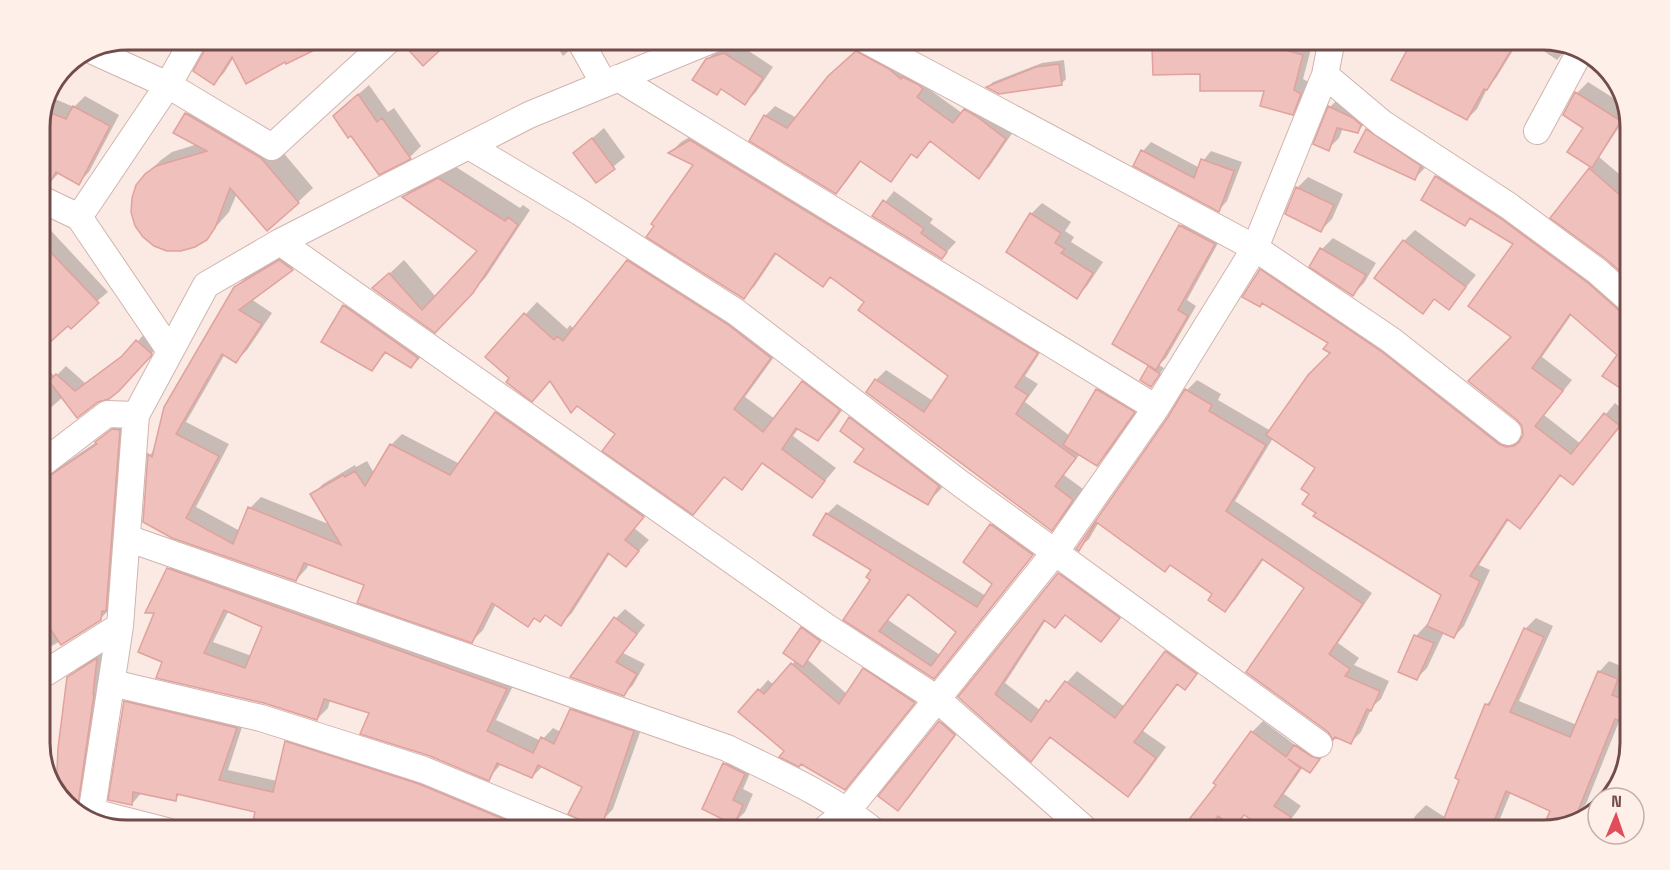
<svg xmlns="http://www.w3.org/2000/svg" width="1670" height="870" font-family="'Space Grotesk',sans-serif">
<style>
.shadow{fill:#0003;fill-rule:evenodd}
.building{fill:#efc0bc;stroke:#e1a19d;stroke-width:1.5;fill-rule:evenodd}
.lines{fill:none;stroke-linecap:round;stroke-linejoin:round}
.street-casing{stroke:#d0b4af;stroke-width:28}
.street{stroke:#fff;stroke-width:26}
.rim{fill:none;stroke:#714c4a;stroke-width:3}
</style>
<rect width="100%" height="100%" fill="#fbeae3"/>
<path class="shadow" d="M210,39H332L330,41L234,57L224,73L214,83L209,46Z
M552,39H579L580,41L563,56Z
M1163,39H1292L1312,45L1303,79L1311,83L1303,103L1292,113L1266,90L1202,73L1154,48Z
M1414,39H1520L1496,78L1489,85L1477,109L1467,119Z
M1526,39H1543L1570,45L1557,60Z
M735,42L773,67L756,92L745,103L707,60L719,48Z
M867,42L932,78L926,87L962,113L975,100L1015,129L989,167L979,177L931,141L917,157L913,153L891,180L862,160L846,182L836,192L765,116L775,106L797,118L840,66Z
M1064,60L1066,79L1061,84L988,87L993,82L1042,63Z
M1588,82L1626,106L1628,114L1599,157L1631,184V279L1590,169L1592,166L1585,128L1565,115L1577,93Z
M369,85L388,112L394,108L421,146L410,157L346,105Z
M85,96L119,115L89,172L78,183L60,172L48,184L39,182V121L50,97L74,107Z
M1341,96L1368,120L1357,132L1343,128L1339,138L1328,149L1330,107Z
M201,99L276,144L313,188L298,202L237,193L229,212L206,238L146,175L161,160L172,152L198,144L175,132L186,114Z
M1378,119L1431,155L1425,168L1414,179L1367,130Z
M604,128L625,157L596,181L575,153Z
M701,130L1047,342L1025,376L1038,384L1025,402L1070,436L1097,390L1108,379L1144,401L1108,453L1097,464L1080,454L1064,475L1083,489L1062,519L1051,529L876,380L886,370L933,401L950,376L866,301L832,276L823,285L777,253L754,287L743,297L696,164L671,152L681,142Z
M1151,142L1198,167L1211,151L1242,162L1227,201L1219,210L1143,151Z
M453,165L520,208L523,205L530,210L486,277L435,331L388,275L404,260L436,297L480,250L404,196L418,183Z
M1447,166L1631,301L1630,376L1620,386L1619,354L1572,314L1542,357L1572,380L1544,415L1581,444L1615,403L1629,415L1573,483L1561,475L1530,517L1520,527L1509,519L1479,565L1490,570L1464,626L1454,637L1444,632L1427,668L1416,679L1400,671L1416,636L1427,624L1429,625L1443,594L1318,512L1311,493L1317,467L1273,438L1235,501L1372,593L1338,643L1359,658L1354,665L1389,681L1381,699L1372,707L1361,732L1351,742L1306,588L1264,559L1235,600L1225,610L1214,594L1171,564L1165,570L1099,522L1089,539L1078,549L1187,390L1197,380L1221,394L1218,400L1271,431L1332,353L1330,342L1261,270L1271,260L1516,437L1524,436L1513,337L1515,244L1471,218L1465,224L1423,200L1436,177Z
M1308,177L1343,194L1332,219L1321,230L1297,188Z
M894,191L933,219L930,223L956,242L942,257L874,216Z
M39,197L56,207L42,221L108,292L39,350Z
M1042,203L1071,222L1065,231L1074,237L1071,242L1103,262L1087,286L1076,297L1031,214Z
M1190,216L1223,234L1187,300L1196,306L1166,358L1159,365L1164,368L1151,386L1149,367L1151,365L1114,344L1181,226Z
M1415,230L1476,275L1449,308L1435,299L1423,312L1404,241Z
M1333,238L1376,263L1364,283L1353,294L1322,249Z
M640,249L782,346L745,397L775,419L803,382L815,370L851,398L830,427L818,439L799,428L793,436L836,468L812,496L763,462L741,488L725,476L693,513L617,434L551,380L511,378L487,356L537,302L567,329L570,325L574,329L628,261Z
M291,250L303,258L292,269L251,299L272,313L247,350L236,361L225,354L186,422L229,444L196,507L240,531L250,508L261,497L331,525L312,495L323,484L355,465L356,467L367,461L374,473L391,445L402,434L460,464L496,413L507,402L653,505L634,528L649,540L626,565L610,553L572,613L561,624L546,614L540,621L536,617L528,625L496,604L483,630L472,641L366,585L309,563L307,568L296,580L145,521L150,455L155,449L235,288L247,276Z
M355,295L422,356L411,367L387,352L372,369L324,342L344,306Z
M146,332L160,344L128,380L63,397L39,418V360L55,377L66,366L85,383L130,350Z
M864,404L952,471L941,489L927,503L867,448L850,418Z
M126,417L113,606L100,619L39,653V481L98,441Z
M837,504L986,596L994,584L965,562L991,525L1001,515L1042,544L934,677L845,619L872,580L873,570L827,514ZM909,594L958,632L940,655L888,620Z
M179,558L517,678L496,720L541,741L553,728L561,732L571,710L582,699L644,721L613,809L603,820L584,787L543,766L532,777L502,763L488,779L371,712L330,700L328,708L317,719L164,661L156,612L169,569ZM229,610L264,627L252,656L213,642Z
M1069,563L1129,606L1101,640L1066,614L1055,626L1046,620L1005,683L1041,711L1077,671L1125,707L1166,651L1176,641L1206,663L1185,688L1179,683L1143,731L1166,747L1139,784L1128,795L1052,736L1031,760L960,697Z
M625,609L645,625L623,653L645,664L633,685L624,694L572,676L616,618Z
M813,617L830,629L808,660L847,694L864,669L873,660L923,692L855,778L786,750L759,690L768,680L774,685L796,660L802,628Z
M1536,618L1553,626L1519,701L1577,725L1599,672L1609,661L1628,669L1621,684L1631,688V721L1620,719L1586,804L1579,811L1574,823L1543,831L1551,810L1511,792L1495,831H1405L1416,815L1426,805L1446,818L1487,704L1494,697L1525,629Z
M107,649L87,800L76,811L58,796L69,678L80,666Z
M135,692L245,718L228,770L277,781L286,742L296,732L544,831H285L286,828L257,811L181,793L175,799L142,792L132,804L125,702Z
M951,711L965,723L909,798L898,809L880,796Z
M1263,721L1295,745L1306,735L1330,748L1310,771L1303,767L1284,794L1301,806L1282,831L1245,814L1231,831H1189L1252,732Z
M736,753L755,762L743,789L753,794L745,812L734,823L704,809L725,764Z
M939,821L953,831H930Z"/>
<path class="building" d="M209,39H279L335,40L286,64L285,62L246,84L232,57L214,85L193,71L207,46Z
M405,39H452L423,66L404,45Z
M1413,39H1518L1487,90L1484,89L1467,120L1391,80Z
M1201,43H1260L1303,55L1294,90L1301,94L1293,115L1260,106L1264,91H1200V74L1153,75L1152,48H1201Z
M856,51L889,69L901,79L903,77L919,85L923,89L917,97L953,123L964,109L976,116L1006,139L979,179L930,141L917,158L911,154L891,182L860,161L836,194L749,141L764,115L787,128L828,76Z
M724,53L763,78L745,105L721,89L717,95L692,80L706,59Z
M1059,64L1062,85L999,94L986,87L1036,67Z
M1575,92L1621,121L1592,168L1567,152L1583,128L1563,115Z
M358,94L377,122L382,118L411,159L379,175L351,136L348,138L333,116Z
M73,106L110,126L79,185L56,172L48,186L39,183V160L49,144L39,140V121L44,110L66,119Z
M1328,106L1353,118L1361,125L1358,133L1337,128L1329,151L1313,144Z
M185,113L261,158L299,203L267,231L230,188L215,228L207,240L195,247L181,251H167L154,246L143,237L135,226L131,212L132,198L136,185L145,174L156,166L207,151L173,133Z
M1366,129L1421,166L1415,180L1354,152Z
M592,138L615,169L596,183L573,153Z
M690,140L1038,353L1015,387L1028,395L1016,414L1076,458L1055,486L1073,500L1052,531L866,392L875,379L924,412L948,376L858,310L864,302L830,277L823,287L775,253L744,299L646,237L654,226L651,224L693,165L668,153Z
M1141,150L1194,178L1201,159L1234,171L1219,212L1133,166Z
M1589,168L1631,205V281L1606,259L1550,218Z
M1435,176L1500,218L1588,283L1621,312L1631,316V372L1620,388L1602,376L1617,355L1570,314L1532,368L1563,391L1535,426L1571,454L1604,413L1620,426L1573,485L1560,475L1520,529L1507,519L1470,576L1480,581L1454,638L1427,626L1441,595L1313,516L1316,513L1302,504L1309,494L1301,489L1315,468L1266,435L1308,375L1330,353L1323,349L1328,343L1262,303L1260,307L1242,297L1260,269L1382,352L1499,444L1506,447L1514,446L1519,442L1523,435L1522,426L1517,420L1468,381L1511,337L1468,306L1513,244L1470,218L1465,226L1421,200Z
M438,178L505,221L508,217L518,225L473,293L435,333L372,288L389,273L422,310L477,251L402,197Z
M1296,187L1334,205L1321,232L1285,214Z
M883,200L924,229L921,233L947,252L942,259L872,216Z
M1030,213L1061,233L1055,243L1065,249L1061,253L1093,273L1077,299L1006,252Z
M1179,225L1215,244L1178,310L1188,316L1156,370L1112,344Z
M39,240L99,303L71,329L68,326L39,352Z
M1403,240L1466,287L1449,310L1434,299L1423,314L1374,278Z
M1320,248L1366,275L1353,296L1309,267Z
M279,260L293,270L239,310L262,324L236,363L222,354L176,434L219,456L186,518L233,544L248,507L341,545L310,494L343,475L345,477L355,471L365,486L390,444L450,475L495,412L644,517L625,540L639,551L626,567L608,553L561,626L545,615L540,622L534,618L528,627L492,603L472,643L357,603L364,585L304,563L296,581L172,538L143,522L148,454L152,457L164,407L234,287Z
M627,260L727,324L771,358L734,409L763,432L802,381L840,410L818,441L796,428L782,449L825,481L812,498L762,463L742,490L724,477L693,515L602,451L615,434L577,406L571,413L550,381L532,402L506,382L509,378L485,357L524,313L554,340L557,336L563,341Z
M343,305L418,358L411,368L385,352L372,371L321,342Z
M136,340L152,354L151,356L119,391L109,399L98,402L77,418L49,381L56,374L75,391L122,356Z
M1148,366L1160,374L1151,387L1140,380Z
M1096,389L1135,412L1097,466L1063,445Z
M1185,389L1212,405L1209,411L1266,445L1226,511L1363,604L1329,654L1350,669L1345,676L1380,691L1371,711L1367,709L1351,744L1335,737L1333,740L1328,732L1246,672L1304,588L1262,559L1225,612L1208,600L1212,594L1170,565L1165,572L1096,522L1079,551L1076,549L1168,417Z
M849,417L939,486L928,505L854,462L864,449L840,431Z
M112,429L120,430L106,611H102L101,620L61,645L39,612V483L97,444L95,442Z
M826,513L977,607L992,584L963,562L990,524L1033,555L934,679L843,620L870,580L866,577L871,570L813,535ZM908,594L956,632L931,666L879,631Z
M167,568L507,689L487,731L533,753L541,737L554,744L570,709L634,731L600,831H586L582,821L568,814L582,787L538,765L532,778L497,763L489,781L430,756L360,734L369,713L324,699L317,720L264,703L156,678L162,662L138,652L154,613H145ZM224,610L262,627L245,668L204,653Z
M1058,573L1120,618L1101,642L1065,615L1055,628L1044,620L995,694L1031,722L1046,700L1049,702L1065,681L1115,718L1165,651L1197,674L1185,690L1177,684L1134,742L1156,758L1128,797L1050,737L1031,762L958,697Z
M614,617L637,634L616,662L637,674L624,696L570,677Z
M801,627L820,641L803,667L783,653Z
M1524,628L1544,637L1510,712L1570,737L1598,671L1618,679L1612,695L1631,702V725L1615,719L1576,816L1572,815L1568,824L1541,831L1550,811L1506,791L1490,831H1439L1459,780L1455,778L1485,704L1489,705Z
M1414,635L1434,643L1417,680L1398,672Z
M97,658L93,694H94L78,804L66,803L56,794L58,748L67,677Z
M791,663L839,704L863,668L915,703L845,790L801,764L799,767L779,757L784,751L738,712L758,689L764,694Z
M124,701L237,728L219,780L273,792L285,741L419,784L532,831H293L253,821L255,812L177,794L176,801L133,792L132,805L108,800Z
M939,721L955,735L898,811L878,796Z
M1251,731L1286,757L1294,745L1311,756L1320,759L1310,773L1288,759L1300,768L1274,806L1291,817L1282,831H1268L1244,815L1234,828L1218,816L1206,831H1180L1216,785L1213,783Z
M723,763L745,774L733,800L743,805L734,825L702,809Z"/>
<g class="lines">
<defs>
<path id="street" d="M579,39L604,84
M864,39L1255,248L1391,340L1508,432
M95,52L168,85L272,147L390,39
M1325,75L1382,123L1509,206L1597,271L1631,301
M618,78L1156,408
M1537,131L1582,48
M469,146L578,211L736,312L961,484L1319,744
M39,198L79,217L170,351
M79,217L168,85L194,39
M280,242L825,626L937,699L1087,831
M39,466L107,414L136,415L206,285L280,242L529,115L714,39
M127,538L727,748C778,773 829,795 874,831
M39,677L120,626
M112,683L261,718L424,770L571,831
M93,812L167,831
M90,822L120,626L136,415
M823,831L848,810L1056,551L1156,408L1255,248L1325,75L1332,39"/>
</defs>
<use href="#street" class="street-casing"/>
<use href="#street" class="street"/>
</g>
<path d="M0 0H1670V870H0ZM127 50H1543A77 77 0 0 1 1620 127V743A77 77 0 0 1 1543 820H127A77 77 0 0 1 50 743V127A77 77 0 0 1 127 50Z" fill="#feefe9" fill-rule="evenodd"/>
<path class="rim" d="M127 50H1543A77 77 0 0 1 1620 127V743A77 77 0 0 1 1543 820H127A77 77 0 0 1 50 743V127A77 77 0 0 1 127 50Z"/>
<g transform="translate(1616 816) rotate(2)"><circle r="28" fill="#feefe9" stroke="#c6aea9" stroke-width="1.5"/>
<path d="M0-4.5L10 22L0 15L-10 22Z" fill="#e04d5b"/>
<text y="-9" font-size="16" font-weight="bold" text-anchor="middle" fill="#714c4a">N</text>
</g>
</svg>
